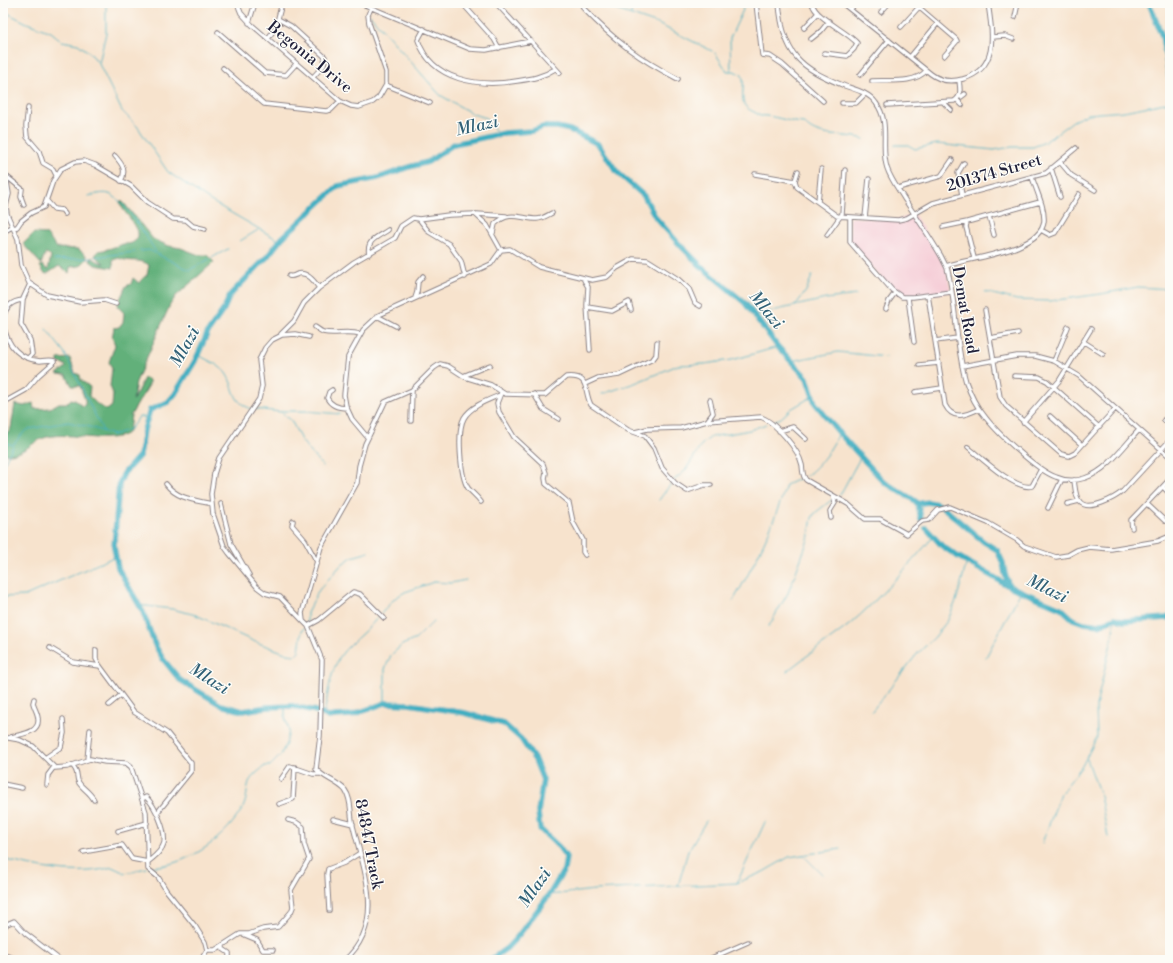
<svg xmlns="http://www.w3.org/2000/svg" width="1173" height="963" font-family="'Libre Bodoni',serif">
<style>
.built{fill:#f6cfd8}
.forest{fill:#62b07a;stroke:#42695a}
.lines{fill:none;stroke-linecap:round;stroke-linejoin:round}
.stream{stroke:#43aec1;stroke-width:1}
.river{stroke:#43aec1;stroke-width:5.5}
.minor-casing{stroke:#8c8284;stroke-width:5.5}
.minor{stroke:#fff;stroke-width:3.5}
.labels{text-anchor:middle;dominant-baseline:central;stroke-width:3;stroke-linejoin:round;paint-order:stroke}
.street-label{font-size:16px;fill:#22223b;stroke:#fdfcf7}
.water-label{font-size:17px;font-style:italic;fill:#316177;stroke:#fdfcf7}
</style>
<rect width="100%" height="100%" fill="#fdfcf7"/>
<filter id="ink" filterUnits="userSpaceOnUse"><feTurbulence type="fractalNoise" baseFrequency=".025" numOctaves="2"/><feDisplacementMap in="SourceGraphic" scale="8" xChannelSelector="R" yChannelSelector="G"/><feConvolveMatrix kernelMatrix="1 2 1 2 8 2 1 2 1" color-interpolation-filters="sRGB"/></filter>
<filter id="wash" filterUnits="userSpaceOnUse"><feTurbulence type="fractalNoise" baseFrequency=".012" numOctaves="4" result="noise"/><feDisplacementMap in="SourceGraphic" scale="16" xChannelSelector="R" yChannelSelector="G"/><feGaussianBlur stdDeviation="0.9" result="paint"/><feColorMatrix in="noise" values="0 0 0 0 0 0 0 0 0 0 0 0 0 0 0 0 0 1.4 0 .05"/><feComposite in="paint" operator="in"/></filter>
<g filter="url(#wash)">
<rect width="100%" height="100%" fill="#f7e3cd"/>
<path class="built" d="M914,214L945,263L951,292L908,298L895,293L850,242V217L897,220Z"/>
<path class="forest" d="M120,201L123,202L153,239L169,246L181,248L199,255H207L214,262L176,296L170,305L136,382L133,400L144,378L149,380V385L131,415L129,432C111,445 75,433 53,436C31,438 28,456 3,454V434L8,433L11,428L15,404L24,406L33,403L34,409L50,408L59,403H67L71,399L75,400L82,406L85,405V400L80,386H72L66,375L57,374L66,367L64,364L58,363V359L70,358L75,373L80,375L81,380L90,387L89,396L97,404L107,410L112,406L113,394L110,386L112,368L109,362L115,345L112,337L114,328L119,327L123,322L124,313L117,306L126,286L131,284L133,278L139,283L143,278L147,275L149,265C140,258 129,263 119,258L113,260V268L95,265L90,261L92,257L97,261L105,264L95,256L98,251C107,250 114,247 123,244C126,244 129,244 132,243C151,233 120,213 120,201Z
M34,233L46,234L57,248L78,249L86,255L87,259L80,266L70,267L69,273L59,266L47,274L44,273L40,266L42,265L48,270L51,256L48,254H45L41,264L23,244Z"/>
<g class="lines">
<path class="stream" d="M596,3L658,24L712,51
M3,11L27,23L51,32L62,41L78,44L90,53L99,64L122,111L137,126L168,172L209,200L280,241
M631,14L633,3
M370,15L440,95L473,114L486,118L498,134
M715,53L727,71H734L742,75C746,85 739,100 746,107C750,111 756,112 760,116C769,114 792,123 804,123C818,140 846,133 864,139
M99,63L106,33V3
M731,71L730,38L743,10L742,3
M895,145H908L915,149L937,144L994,150L1012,147H1033L1045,142L1073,121L1088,114L1124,111L1170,102
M88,196C94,195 103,192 109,194C123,198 148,239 156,252
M240,241L258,230
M95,257L149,250L189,270L228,249
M54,260L92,258
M985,292L1017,300L1050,301L1101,294L1138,287L1170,289
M795,306L806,291L812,276
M754,315L826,299L856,295
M46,329L64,352L103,431
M198,355C207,360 218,364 225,372C236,386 230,402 252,409
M791,361L838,352L886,357
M602,394L635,383L678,365L704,364L732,360L778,347
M255,409L281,412L291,420L301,440L322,466
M282,411H306L340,414
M772,422L781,418L791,409L813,396
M3,442L13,445L24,432L29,429L68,422L90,427L113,435L130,429L139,417H148
M3,465L13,446
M806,476C821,465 831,449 839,433
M840,495L861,456
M659,500L673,481L685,471L702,444L711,437L750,430L766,424
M3,597L25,596L116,556
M733,601C755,564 773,527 786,485L801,478
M138,605L172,609L196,615L253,641L288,654L295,655L299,651L302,630L306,627
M381,614L395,598L405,592L434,582L451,583L466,580
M307,623V613L319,590L342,564L352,557L369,552
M769,626L788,593L808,540L812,518L815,513L833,499
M986,657L1021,591
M787,671C807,655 829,641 849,625C880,598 907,567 934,536
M385,703V669L391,655L402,645L416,639L433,622
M872,711L917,654L934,638L948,620L956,601L967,562
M324,714C329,691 330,664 348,647C358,636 370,628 379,616
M281,754L286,744L289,731L285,717V706
M1087,759L1100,795L1108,837
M1042,843L1061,793L1082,766L1097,737L1096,706L1113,635L1115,618
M803,855L822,874
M3,859C36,868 78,877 112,867L125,873L146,868
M149,867C186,866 221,842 241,811C248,800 246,791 249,782C252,776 260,770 265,766H270L280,756
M737,883L765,822
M678,886L688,851L706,821
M549,895L595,890L737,883L763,872L789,857L841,849"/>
<path class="river" d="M1149,3L1162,36L1170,81
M918,504C926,501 936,502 942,507
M946,510L984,542L997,550L1003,563L1005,574L1009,586
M926,528L942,546L957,556L1009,586L1061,608L1073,619L1084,623L1099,625L1115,618L1123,621L1167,618L1170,616
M490,960L507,948L518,936L549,895L564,870L566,857L559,847L540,829L538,812L543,780L535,760L521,739L504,724L465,713L409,704L385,703L352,715L335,716L329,717L316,711L292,706L267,707L243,711L221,705L180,680L163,659L155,645L143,612L118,568L114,547L119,484L124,473L140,455L144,430L150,410L168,402L175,394L195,361L208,332L224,309L230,295L267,257L282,238L338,186L378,178L409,167L428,162L454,144L504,133L532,131L543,127H557L570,130L598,144L617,172L644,196L656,218L680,245L703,268L745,303L778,347L807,378L815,403L841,435L884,482L914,500L918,504L921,519"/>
</g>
</g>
<g filter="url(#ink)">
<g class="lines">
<defs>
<path id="minor" d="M237,3L241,13L252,25L340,101L351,106L359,107L373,102L379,97L386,85V72L369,23L368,15L371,8
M360,3L470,49L486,50L531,41
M462,3L494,39L499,48
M496,3L560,73
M581,3L584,9C615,41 639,59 678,79
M756,3L762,55L770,56L782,64L823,101
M779,3C783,54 799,68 845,86C857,90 869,93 876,103C891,123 880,147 887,168C891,180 899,190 905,200C917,218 930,237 941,256L947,268C957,305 955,345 966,382C970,393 975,405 983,414C995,431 1036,470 1056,477C1065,481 1076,481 1085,478C1107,471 1124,446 1139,430
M812,3C815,18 847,31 857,43L854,49L847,56L824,53
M842,3L931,74C940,81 952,82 963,79C1000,68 992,32 988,3
M914,3L956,39L957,41L944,56
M851,9L856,3
M881,12L889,3
M1015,17L1018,3
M278,19L291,26L325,57L324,65L313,77
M249,23L255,3
M901,27L919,7
M804,28L818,13
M424,29L418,40C432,82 480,87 517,81C531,79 543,77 555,69
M218,32L265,73L286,75L296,64
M992,37L1005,36L1013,39
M268,39L276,26L282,3
M811,39L821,31L829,21
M910,57L938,23
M223,68L264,104L326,111L331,110L340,101
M860,75L889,40
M872,81C889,80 914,84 926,71
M386,85L430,103
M959,96L961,97L965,94
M957,100L962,105
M842,103H856L865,94
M944,103L951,110
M887,105L954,101C962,97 960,88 959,80
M28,108L26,126L27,137L39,151L43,163L53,169L56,175
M115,156C122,164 127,170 121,181
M1060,162L1071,175L1095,190
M1051,168L1060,197
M3,171L6,176L9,194L6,206L7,214L18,239L21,265L29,283L47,295L80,302L104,300L116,304
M798,171L795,181L797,187L837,216L898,220L907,218L933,203L1046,173L1076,148
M755,174L795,181
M6,176L22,189L21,197L24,205
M898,188L941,176L952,160
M962,195L958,173L964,163
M47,201L54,209L62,210L65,214
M818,202L821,169
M477,214L506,216
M989,216L994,235
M850,217V242L892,290L902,297H913L951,292
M865,218L869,179
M419,219L449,215L475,214L487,225L501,250
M943,227L967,222
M13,228L17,227L21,221L31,213L44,207L53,181L61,169L75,162L84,161L95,165L131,186L147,202L173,219L186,220L193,226L205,229
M1041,230L1050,235L1055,233L1079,194
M3,232L12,227
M493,233L495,224C510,210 521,219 537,219C542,219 548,215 552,213
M827,235L842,214L845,170
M369,254C366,240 378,237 388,230
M974,258L966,227L967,222L1040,202
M946,266C969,258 1042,251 1044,221C1045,207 1036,190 1032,177
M289,276C294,277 294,275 298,274C307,271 315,282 319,288
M584,280L588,287L587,305L590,350
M928,295L945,405C953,421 966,415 979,409
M415,298L417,292L418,282L423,276
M908,298L914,342
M587,307L612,311L629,302L631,310
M886,309L889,301L895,293
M985,310L1000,397L1006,406L1061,454L1069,456L1075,453L1115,409
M377,316L396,326
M3,318C6,307 11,301 23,300
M3,324C7,344 17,359 40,361C45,361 50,359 55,361L38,376L26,390L8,400
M315,327C317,328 320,331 323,332C335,335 347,330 360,334
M281,334L294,321L304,303L319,288L354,262L395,238L401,226L413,218L419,219L429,232L449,244L461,261L465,277
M990,338L1018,333
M935,341L958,338
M1084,342L1103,354
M28,358L32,354L30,340L21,324L23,299L30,284
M1054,361L1068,327
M919,365L939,363
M962,366L1017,356H1035L1054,361L1079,376L1170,457
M463,376L490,365
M1014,376L1039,377L1047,381L1099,427
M585,384L598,378L619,375L653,359L656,355L657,342
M332,390L329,392L327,398C331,406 339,408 347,408
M915,392L942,388
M501,393L497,403L499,412L514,437L543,464L546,473L545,478L546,484L569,503L573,522L583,540V552L585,555
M534,394L543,409L559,419
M1050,416L1082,445
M1164,420L1170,424
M411,421L412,390
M707,421L713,413L710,400
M1023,422L1059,381L1091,329
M779,431L793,427L806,439
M635,432L647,429L681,428L707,421L761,417C775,422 799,450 802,465C803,471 802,475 806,480L848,504L865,519H880L907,534L922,521L929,520L938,510L950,507L988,523L1017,540L1024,546L1056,557L1068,555L1077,550L1089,547L1111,549L1158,541L1170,536
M368,438L352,419L346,406L344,395L348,357L363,330L379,315L491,264L501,250L510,249L539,267L592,280L607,277L617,268L633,259L648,260L678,279L689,289L695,303L700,306
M968,447C980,457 1016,491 1032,486L1041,469
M1074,480C1075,486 1075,497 1080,502C1089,512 1115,498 1123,491L1170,440
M166,484C177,499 195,500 212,504
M1163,487L1170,494
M481,502C477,496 472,493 468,488C460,476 457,430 464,418C471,406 488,400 500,395
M221,504L231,544L249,575
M1067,504L1079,501
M1147,504L1165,521
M1048,508L1062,479
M831,518L830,511L835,503L833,496
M293,521L292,525L305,540L317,562
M1132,528L1131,520L1170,479
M303,621L280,597L265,593L257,587L229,553L224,546L213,514L211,494L214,474L219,458L259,399L262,386L259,360L265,348L272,340L282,335L295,334L309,337
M308,626L319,620L353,592L360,594L384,618
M50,648L73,662L100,666
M96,650V659L100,666L134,712L167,733L191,763V771L157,813
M109,705L121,695
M3,737L20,740L33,746L55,768L67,767L90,759L105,762L126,763L131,767L146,812L148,869L158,877L166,890L195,926L205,942L207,950L201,960
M11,737C21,734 40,733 38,719C38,713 34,708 33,703L34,699
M45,758L61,747L64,733L63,719
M87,760L90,730
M72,765C80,773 75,776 79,783C83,789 90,792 94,800
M281,779L290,766L313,774H320
M3,784L22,788
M47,785L48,775L54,767
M279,804L293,799L295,767
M333,819L353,824
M118,831L147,823
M83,852L122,845L132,859L148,862C154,857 162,851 164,843C166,829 155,806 146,797L142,799
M329,910L327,874L328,869L344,863L360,853
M3,928L7,924L14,921L25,933L60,960
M245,935L257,940L263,950H273
M223,946V949L229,953V960
M207,950H215L240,934H249L263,929L278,927L291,912L293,907L291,890L309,859L304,844L303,827L296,822L288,820
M3,955L21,960
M345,960C386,923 364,871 353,826C350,815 352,799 345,790C337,781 323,778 316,769L320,736L322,660L308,626L303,621L302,613L321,547L357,483L359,466L365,444L385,402L412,390L434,368L440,364L448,366L465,377L491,385L505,394L545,395L566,377C591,375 583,390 591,405L628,430L645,436L654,448L662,468L675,483L687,491L704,485H711
M707,960L748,942"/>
</defs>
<use href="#minor" class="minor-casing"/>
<use href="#minor" class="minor"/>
</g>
</g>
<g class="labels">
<g class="street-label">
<text transform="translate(310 57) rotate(39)">Begonia Drive</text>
<text transform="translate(994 173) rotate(-16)">201374 Street</text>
<text transform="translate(965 310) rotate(80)">Demat Road</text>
<text transform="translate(369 844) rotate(79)">84847 Track</text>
</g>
<g class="water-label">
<text transform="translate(477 126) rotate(-12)">Mlazi</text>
<text transform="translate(766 310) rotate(51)">Mlazi</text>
<text transform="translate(185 347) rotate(-61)">Mlazi</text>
<text transform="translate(1047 589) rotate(26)">Mlazi</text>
<text transform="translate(209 679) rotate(32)">Mlazi</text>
<text transform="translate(535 888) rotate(-55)">Mlazi</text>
</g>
</g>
<rect width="1173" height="963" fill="none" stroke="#fdfcf7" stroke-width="16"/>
</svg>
